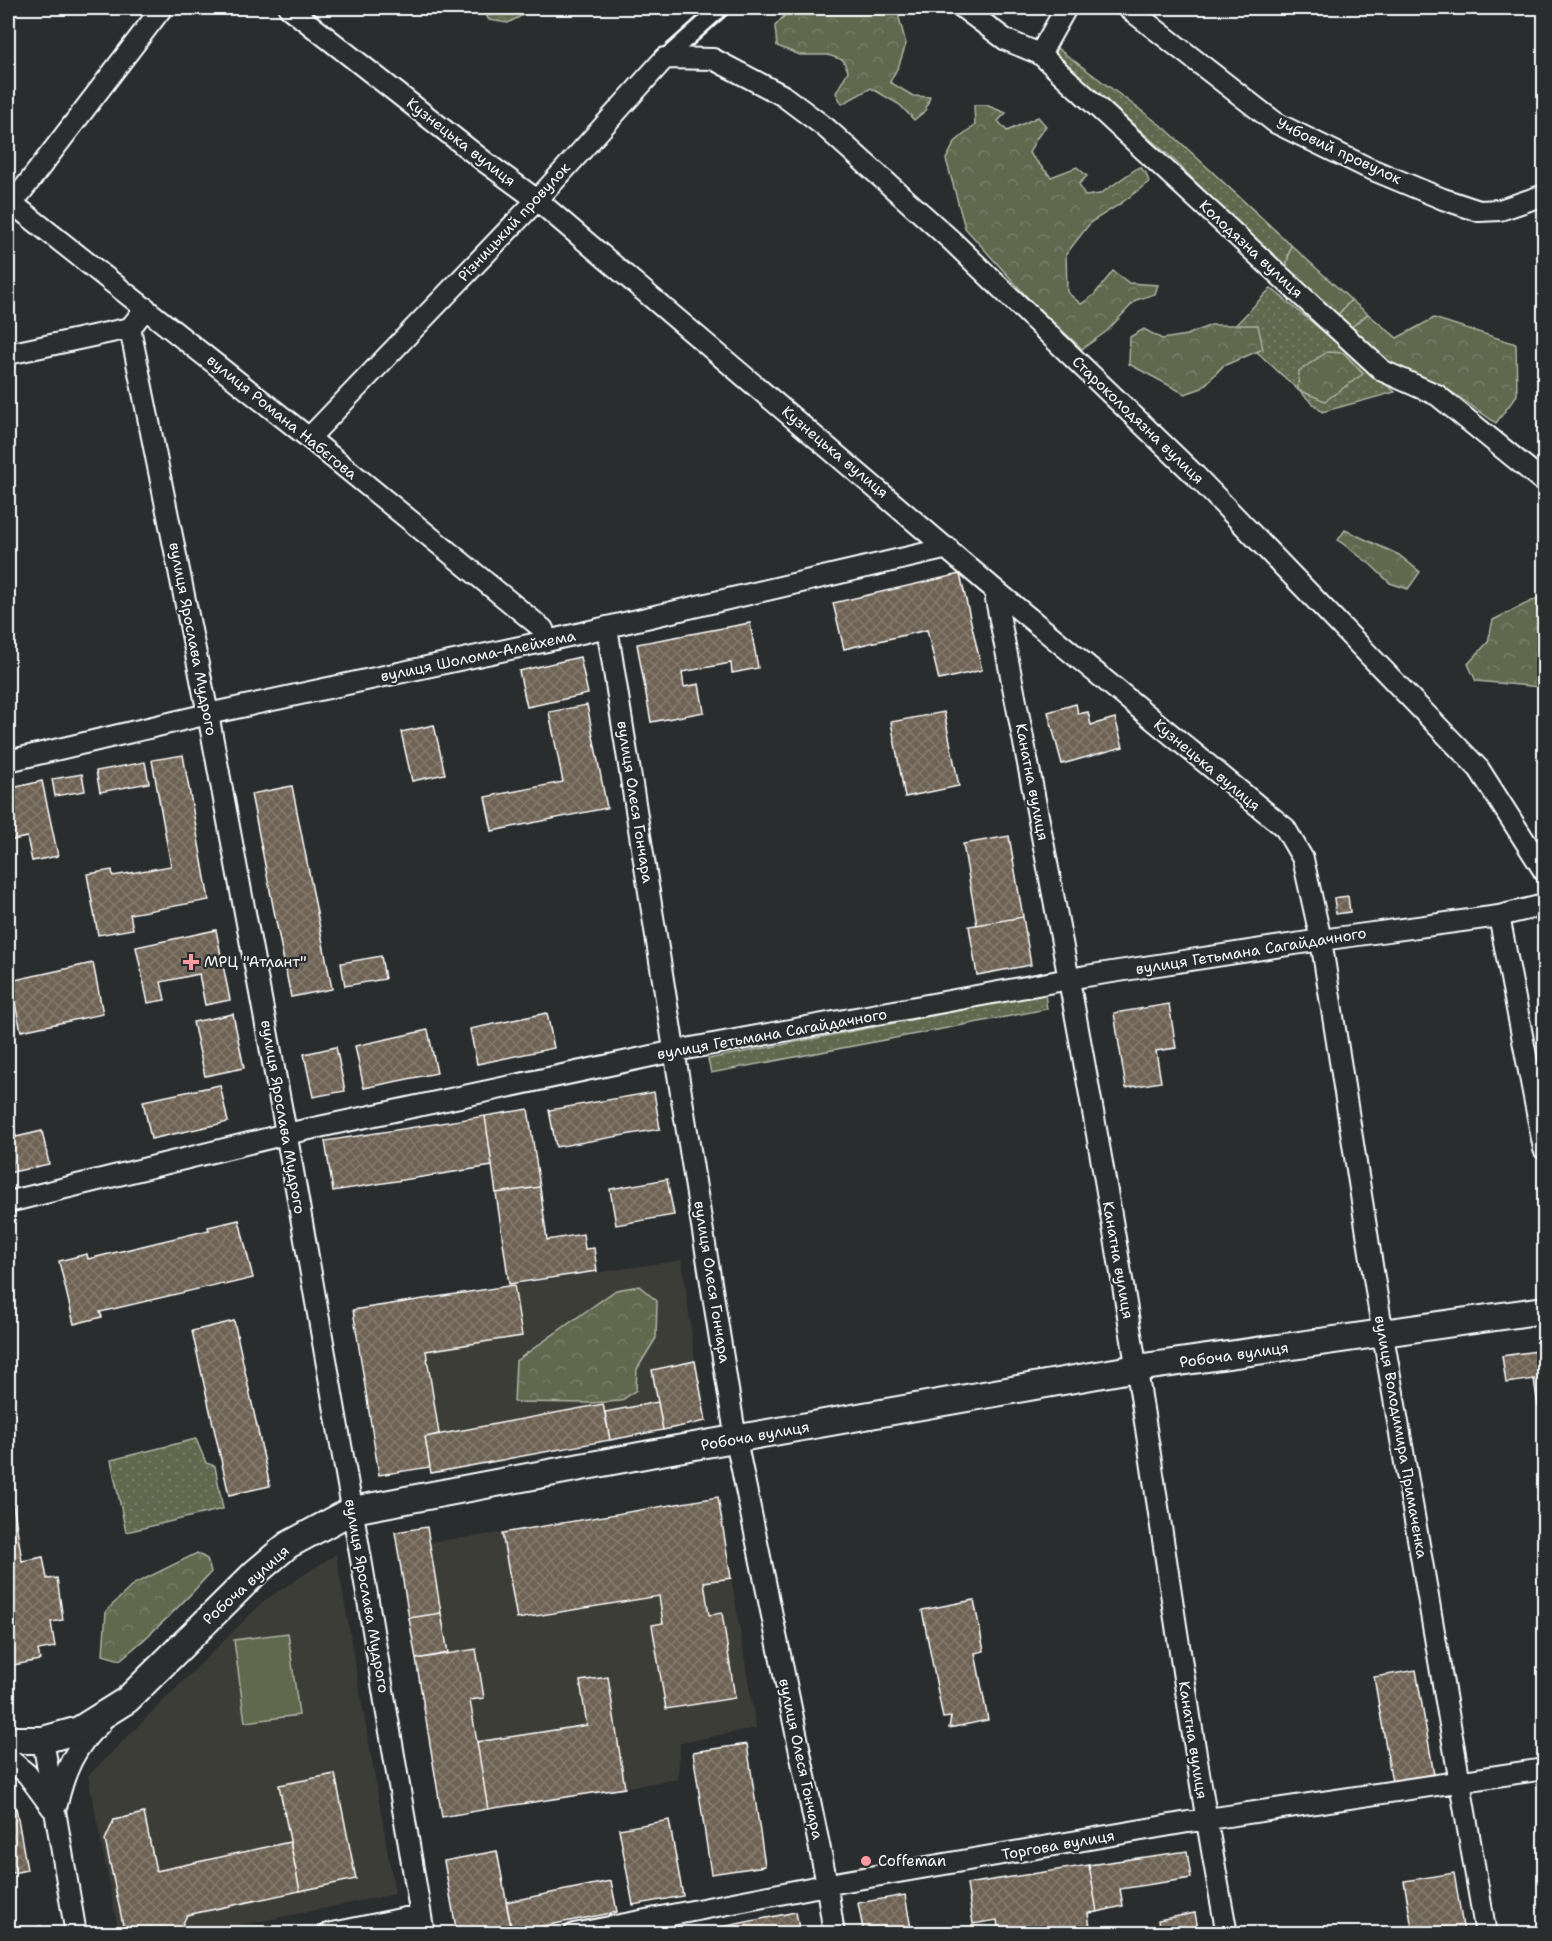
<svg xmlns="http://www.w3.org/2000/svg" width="1552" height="1941" font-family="'Shantell Sans',sans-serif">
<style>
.built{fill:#3e3d39}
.grass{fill:url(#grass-dots);stroke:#b0b4a6;stroke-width:1.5}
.forest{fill:url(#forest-crowns);stroke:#b0b4a6;stroke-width:1.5}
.pitch{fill:#60684e;stroke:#b0b4a6;stroke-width:1.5}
.building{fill:url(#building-cross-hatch);stroke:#fff;stroke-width:1.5}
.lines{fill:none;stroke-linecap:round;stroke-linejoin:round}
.pedestrian-casing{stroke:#fff;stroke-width:20}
.minor-casing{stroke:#fff;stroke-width:24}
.tertiary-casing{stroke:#fff;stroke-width:30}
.pedestrian{stroke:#2a2d2e;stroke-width:15}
.minor{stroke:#2a2d2e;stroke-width:20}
.tertiary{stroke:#2a2d2e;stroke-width:26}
.poi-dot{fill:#ff9aa2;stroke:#2a2d2e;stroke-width:2}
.labels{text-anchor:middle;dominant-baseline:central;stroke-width:4.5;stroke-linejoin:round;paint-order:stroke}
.street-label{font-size:15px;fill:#fff;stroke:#2a2d2e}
.poi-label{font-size:15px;fill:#fff;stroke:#2a2d2e;text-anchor:start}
</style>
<defs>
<pattern id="grass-dots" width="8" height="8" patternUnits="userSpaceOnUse" patternTransform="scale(1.5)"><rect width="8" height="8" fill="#60684e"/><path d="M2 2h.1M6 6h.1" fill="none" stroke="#787f69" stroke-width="1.8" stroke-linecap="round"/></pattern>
<pattern id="forest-crowns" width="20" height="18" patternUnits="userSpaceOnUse" patternTransform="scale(1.5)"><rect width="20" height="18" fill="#60684e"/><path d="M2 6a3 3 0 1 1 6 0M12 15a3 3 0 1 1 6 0" fill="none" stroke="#787f69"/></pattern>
<pattern id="building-cross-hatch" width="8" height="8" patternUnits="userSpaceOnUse" patternTransform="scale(1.5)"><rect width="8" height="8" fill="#6e6254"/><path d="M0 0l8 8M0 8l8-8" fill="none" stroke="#847a6e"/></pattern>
</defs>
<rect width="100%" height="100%" fill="#2a2d2e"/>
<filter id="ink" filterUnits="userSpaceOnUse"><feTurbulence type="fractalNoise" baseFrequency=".0167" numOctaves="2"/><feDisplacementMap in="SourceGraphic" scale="12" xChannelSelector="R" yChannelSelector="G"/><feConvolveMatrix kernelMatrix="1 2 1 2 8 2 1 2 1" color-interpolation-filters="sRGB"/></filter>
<g filter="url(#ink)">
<path class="built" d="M682,1260L695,1361L706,1421L431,1473L425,1437L439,1434L426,1351L522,1336L514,1285Z
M718,1497L756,1728L680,1743L678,1779L442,1817L395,1532L427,1527L430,1542L502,1533Z
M336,1554L395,1894L202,1933H119L88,1776L265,1600Z"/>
<path class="grass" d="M1057,48L1166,129L1291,245L1285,272L1174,160L1054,54Z
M1271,288L1395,392L1322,412L1232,329Z
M1351,300L1368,314L1349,329L1334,319Z
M1045,994L1047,1009L711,1073L708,1059Z
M196,1439L206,1463L215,1466L223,1509L126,1532L111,1460Z"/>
<path class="forest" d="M482,8H536L508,23L489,20Z
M803,8H835L838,10C844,10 852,12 858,11C871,9 884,5 897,10L906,44L899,65L890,82L913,96L930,97L925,111L914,120L900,105L871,88L842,104L836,93L848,71L843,60L828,55H800L777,46L775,26L786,14Z
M974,105H986L1006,113L998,121L1007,131L1038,117L1046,126L1036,139L1029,153L1051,177L1077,167L1087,176L1079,184L1085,196L1100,194L1139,167L1146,173L1149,182L1120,204L1091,222L1066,254L1067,292L1081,304L1094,295L1113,271L1129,283L1158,285L1155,294L1136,300L1107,331L1082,349L1029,299L965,228L946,159L955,142L975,125Z
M1291,245L1351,300L1334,319L1285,272Z
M1368,314L1397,338L1434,318L1516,344L1517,395L1496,423L1453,393L1390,366L1349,329Z
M1211,325H1258L1263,349L1223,366L1202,388L1185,394L1129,364L1130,337L1144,329L1162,339L1187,335Z
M1327,352L1344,353L1363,374L1325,401L1298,390L1299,371Z
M1345,530L1399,555L1420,572L1408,589L1390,583L1370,564L1338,540Z
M1544,595V685L1540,687L1476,681L1468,664L1488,642L1493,620Z
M639,1286L657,1301L656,1338L637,1369L636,1390L621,1401L590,1403L514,1402L516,1361L616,1290Z
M197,1553L207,1559L211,1572C183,1604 153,1633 120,1660L103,1655L106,1611L134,1584Z"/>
<path class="pitch" d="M288,1633L299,1715L245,1722L234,1640Z"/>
<path class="building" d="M960,574L982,670L939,680L927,630L844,649L833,603Z
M750,623L758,668L732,673L731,663L682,672L684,687L699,684L704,712L651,722L637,644Z
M580,657L588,694L527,707L519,671Z
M1076,704L1078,714L1088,712L1091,725L1115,718L1123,747L1062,764L1048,712Z
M587,705L607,808L492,831L485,797L563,782L549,712Z
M944,712L959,786L905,797L891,722Z
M434,725L445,774L412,781L401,732Z
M183,755L209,900L130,914L133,929L98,935L87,874L112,870L113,876L171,866L152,760Z
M145,762L149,783L100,792L96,771Z
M82,774L85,791L55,796L52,779Z
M42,781L58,856L32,861L27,837L8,841V789Z
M292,786L332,989L291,997L251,794Z
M1009,836L1023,917L977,925L963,844Z
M1348,896L1350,912L1336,914L1334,898Z
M1023,917L1031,965L977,975L969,926Z
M216,930L230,1000L205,1005L199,974L161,982L165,1000L148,1003L136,947Z
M381,956L385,979L345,986L341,963Z
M93,963L103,1014L21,1031L10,981Z
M1169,1004L1176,1048L1156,1051L1161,1082L1126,1088L1114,1013Z
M547,1013L554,1048L477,1064L470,1029Z
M233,1014L244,1068L205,1076L193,1022Z
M428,1030L437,1073L364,1088L355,1046Z
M336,1047L345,1091L313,1097L304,1054Z
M220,1085L228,1122L151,1139L143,1101Z
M654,1092L660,1129L556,1147L549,1110Z
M8,1100L16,1137L42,1131L49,1164L8,1173Z
M528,1109L540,1187L496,1193L485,1116Z
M485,1116L492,1166L333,1191L325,1141Z
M667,1179L674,1215L616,1225L610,1189Z
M540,1187L547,1240L583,1234L585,1249L594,1248L597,1271L509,1284L496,1193Z
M239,1220L253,1278L224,1285L223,1283L100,1312L102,1317L74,1324L59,1261L87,1254L88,1259L209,1230L208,1227Z
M514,1285L522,1336L426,1351L439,1434L425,1437L430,1467L379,1475L353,1310Z
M234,1321L270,1486L229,1495L192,1331Z
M1544,1350V1405L1538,1406L1534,1379L1506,1383L1502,1356Z
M695,1361L706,1421L663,1430L652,1370Z
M658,1402L663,1430L610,1440L605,1412Z
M603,1404L610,1440L431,1473L425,1437Z
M8,1490H11L22,1561L43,1557L47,1579L57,1578L63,1620L51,1622L55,1647L38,1650L40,1660L8,1666Z
M718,1497L731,1578L704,1582L709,1615L722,1613L735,1698L666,1709L652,1625L663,1623L659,1596L517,1619L502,1533Z
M427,1527L441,1613L409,1618L395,1532Z
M974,1600L984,1651L975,1653L988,1720L949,1728L951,1717L943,1718L922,1610Z
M441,1613L448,1653L416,1659L409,1618Z
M476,1649L484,1698L470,1700L488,1809L442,1817L416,1659Z
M1416,1670L1434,1775L1392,1782L1374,1677Z
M608,1677L625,1788L488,1809L477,1742L587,1725L580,1681Z
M747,1744L765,1866L711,1874L693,1752Z
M335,1774L356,1879L300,1891L279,1785Z
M8,1805L16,1807L27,1870L8,1874Z
M144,1813L156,1871L290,1842L300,1891L187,1915L178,1934H125L105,1840L114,1820Z
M669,1820L683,1896L633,1905L619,1829Z
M497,1851L512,1932L457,1934L444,1861Z
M1187,1851L1191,1878L1120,1889L1123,1906L1097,1912L1089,1865Z
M1089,1865L1097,1912L1088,1913L1091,1934H999L997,1920L973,1924L967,1884Z
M1454,1873L1464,1933L1413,1934L1404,1881Z
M611,1881L617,1912L512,1932L506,1902Z
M905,1895L912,1934H864L858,1903Z
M796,1912L800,1934H708L707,1930Z
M1195,1913L1199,1934H1160L1158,1920Z
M41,1926L43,1934H8Z
M1143,1928L1144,1934H1106Z"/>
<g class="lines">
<defs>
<path id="pedestrian" d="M665,58L721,8"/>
<path id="minor" d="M289,8L485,162L537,200L994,589L1285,828L1303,859L1321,940L1383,1335L1486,1934
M963,8L1006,40L1040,54L1383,371L1437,395L1544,482
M1128,8L1276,123L1366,167L1443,199L1479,211L1500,210L1544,195
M1040,54L1066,8
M8,200L309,438L543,629L547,641
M12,204L162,8
M146,308L130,328L208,714L290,1154L362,1565L424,1934
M8,354L130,328
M309,438L537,200L665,58L713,59L782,95L826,128L952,241L1195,475L1479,769L1544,871
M994,589C1045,849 1095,1109 1137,1371C1167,1559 1192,1747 1227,1934
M607,627L736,1440L825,1874L834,1934
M8,761L208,714L547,641L948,548
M1499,916L1544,1149
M8,1202L286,1134L675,1051L1086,976L1321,940L1499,916L1544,905
M43,1740L76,1934
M8,1758L27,1774L52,1808
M57,1804C64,1773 75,1745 100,1724
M328,1934L420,1915
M574,1934L846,1881L1188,1822L1544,1769"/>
<path id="tertiary" d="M8,1740H43L79,1730L127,1700L255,1573L288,1545L353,1510L666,1451L1137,1368L1544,1310"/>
</defs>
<use href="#pedestrian" class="pedestrian-casing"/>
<use href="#minor" class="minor-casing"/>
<use href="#tertiary" class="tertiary-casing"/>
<use href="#pedestrian" class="pedestrian"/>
<use href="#minor" class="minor"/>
<use href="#tertiary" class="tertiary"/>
</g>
</g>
<g class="poi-dot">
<path d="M188 953h6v6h6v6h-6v6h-6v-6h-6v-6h6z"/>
<circle cx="866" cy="1861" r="6"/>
</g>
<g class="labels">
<g class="street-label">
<text transform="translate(461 142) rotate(38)">Кузнецька вулиця</text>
<text transform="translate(1339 151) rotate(25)">Учбовий провулок</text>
<text transform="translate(514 222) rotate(-47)">Різницький провулок</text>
<text transform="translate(1251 249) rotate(43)">Колодязна вулиця</text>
<text transform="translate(282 417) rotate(39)">вулиця Романа Набєгова</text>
<text transform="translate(1138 420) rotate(44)">Староколодязна вулиця</text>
<text transform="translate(835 452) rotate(40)">Кузнецька вулиця</text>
<text transform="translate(193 639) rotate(79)">вулиця Ярослава Мудрого</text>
<text transform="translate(478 656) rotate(-12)">вулиця Шолома-Алейхема</text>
<text transform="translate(1207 765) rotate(40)">Кузнецька вулиця</text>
<text transform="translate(1032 782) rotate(79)">Канатна вулиця</text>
<text transform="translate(635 802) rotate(81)">вулиця Олеся Гончара</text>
<text transform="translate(1251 951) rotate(-9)">вулиця Гетьмана Сагайдачного</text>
<text transform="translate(772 1034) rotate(-10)">вулиця Гетьмана Сагайдачного</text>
<text transform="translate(283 1117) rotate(80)">вулиця Ярослава Мудрого</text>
<text transform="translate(1118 1260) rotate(80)">Канатна вулиця</text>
<text transform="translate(712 1282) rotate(81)">вулиця Олеся Гончара</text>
<text transform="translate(1234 1355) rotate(-8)">Робоча вулиця</text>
<text transform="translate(755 1436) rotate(-10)">Робоча вулиця</text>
<text transform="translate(1401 1437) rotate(80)">вулиця Володимира Примаченка</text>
<text transform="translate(246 1585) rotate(-42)">Робоча вулиця</text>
<text transform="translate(367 1596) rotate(80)">вулиця Ярослава Мудрого</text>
<text transform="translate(1193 1740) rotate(81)">Канатна вулиця</text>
<text transform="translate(801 1759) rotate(78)">вулиця Олеся Гончара</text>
<text transform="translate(1058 1845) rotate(-10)">Торгова вулиця</text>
</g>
<g class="poi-label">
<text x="204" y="962">МРЦ "Атлант"</text>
<text x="878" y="1861">Coffeman</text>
</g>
</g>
<rect width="1552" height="1941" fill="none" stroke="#2a2d2e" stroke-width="30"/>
<rect x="15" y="15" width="1522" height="1911" fill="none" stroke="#fff" stroke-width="2" filter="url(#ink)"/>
</svg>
